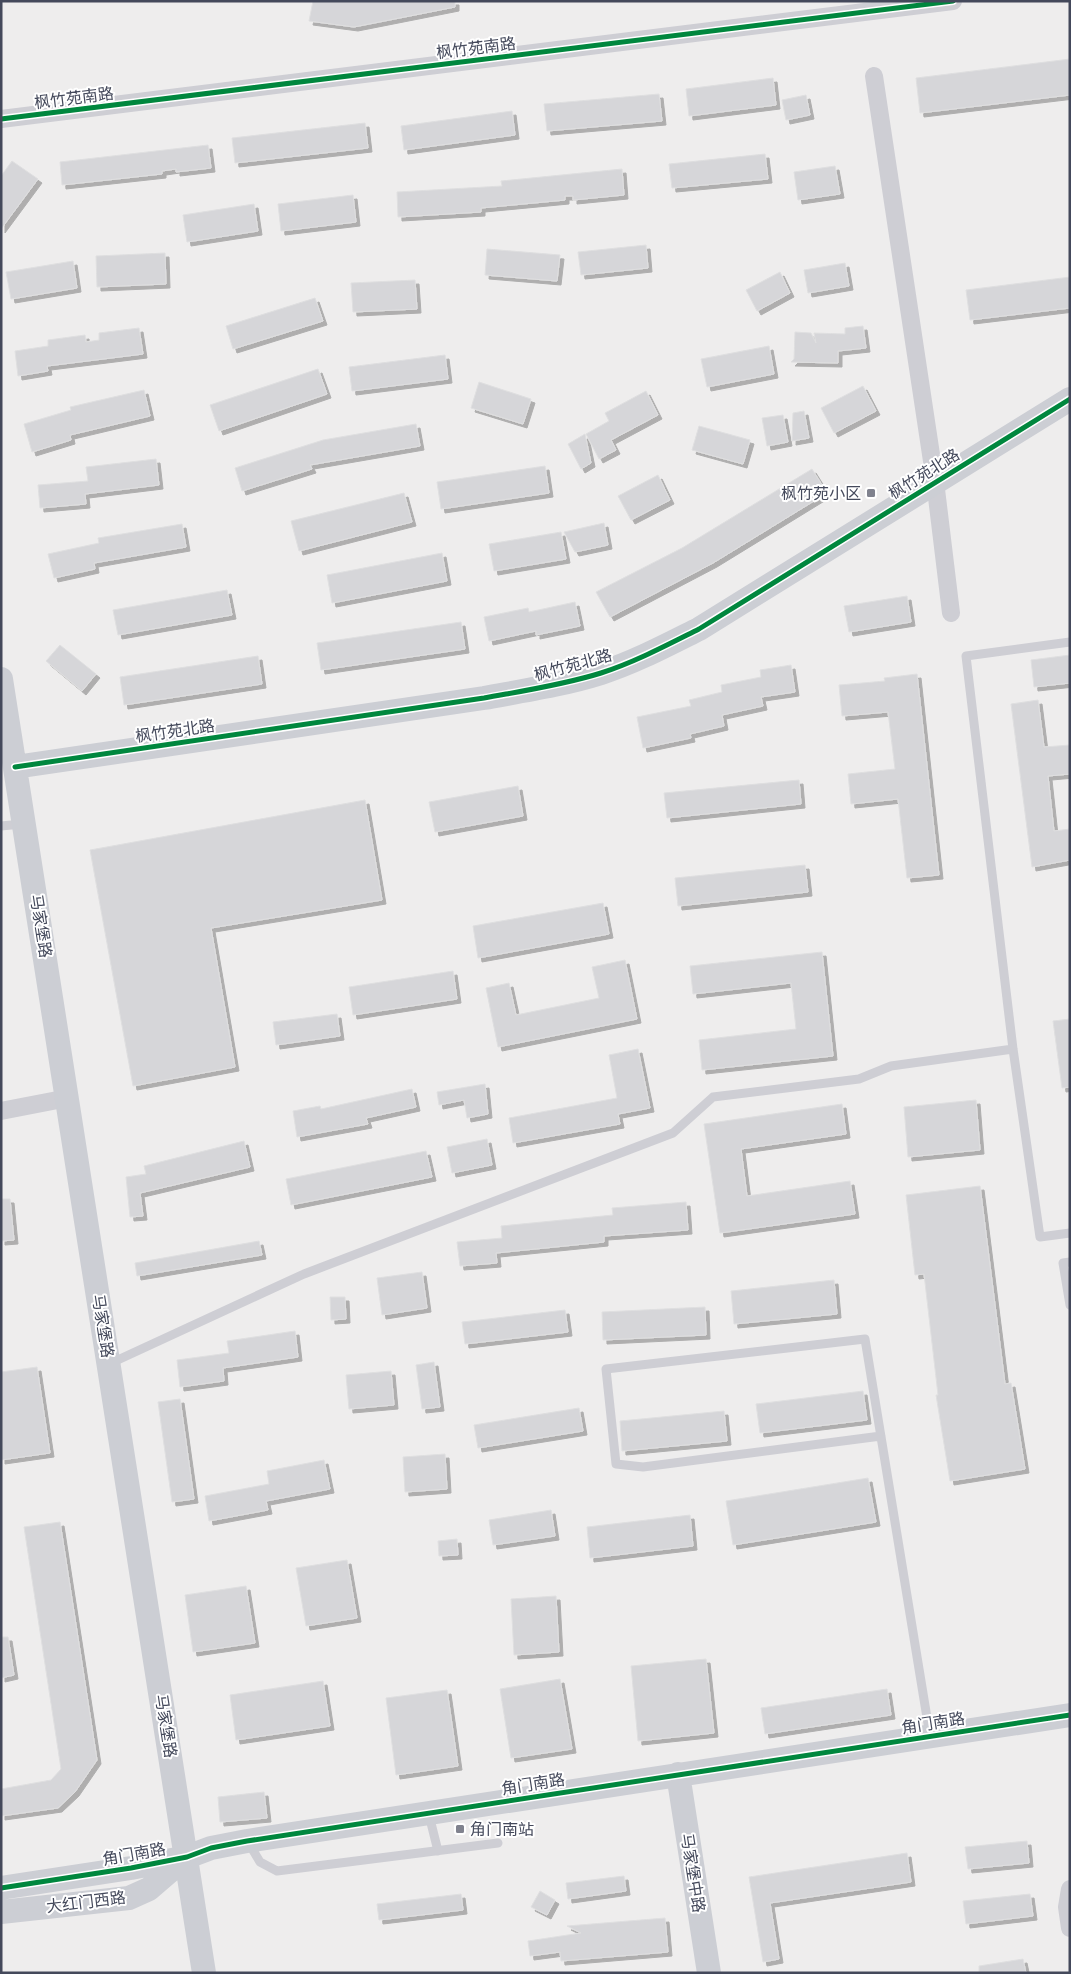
<svg xmlns="http://www.w3.org/2000/svg" width="1071" height="1974" viewBox="0 0 1071 1974" font-family="Roboto,'Noto Sans SC',sans-serif">
	<defs>
		<filter id="shadow"><feDropShadow dx="4" dy="4" stdDeviation="0" flood-color="#0004"/></filter>
	</defs>
	<rect width="100%" height="100%" fill="#eeeded"/>
	<path fill="#d6d6d9" stroke="#dfdfe0" filter="url(#shadow)" d="M313 1H455V7L354 27 309 21Z
		M1070 59V95L920 113 916 78Z
		M773 78 776 105 689 116 686 89Z
		M659 94 662 121 547 131 544 104Z
		M806 95 810 115 786 120 782 100Z
		M512 111 515 135 404 150 401 126Z
		M365 123 368 148 235 163 232 138Z
		M208 145 211 168 176 172V169L162 171V174L62 185 60 162Z
		M765 154 768 179 672 188 669 164Z
		M12 161 38 179 1 229V176Z
		M835 166 840 194 798 200 794 172Z
		M622 169 624 195 573 200V196H565V200L481 208V212L398 217 397 192 502 186 501 181Z
		M353 195 356 222 281 231 278 204Z
		M254 204 258 231 187 242 183 215Z
		M646 245 648 268 581 275 578 252Z
		M487 249 560 255 557 281 485 275Z
		M165 253 166 284 97 287 96 256Z
		M73 261 77 288 11 299 6 272Z
		M845 263 849 286 808 293 804 270Z
		M780 272 790 293 757 311 746 290Z
		M1070 277V308L970 320 966 290Z
		M415 280 417 309 353 312 351 283Z
		M315 298 323 321 233 349 226 326Z
		M863 326 866 348 838 351V363L791 362 794 359 795 332 811 333 816 343 814 333 845 334V328Z
		M139 328 143 354 47 366 48 371 18 376 15 351 48 346V340L85 335 86 342 99 340V333Z
		M769 346 774 374 707 387 701 359Z
		M445 355 448 379 352 391 349 367Z
		M318 369 327 394 219 431 210 405Z
		M479 382 531 399 523 424 471 408Z
		M863 386 876 411 834 433 821 408Z
		M144 390 150 416 70 435 71 440 32 452 24 424 71 410 70 407Z
		M646 391 658 415 611 440 616 450 599 459 586 434 609 421 605 413Z
		M804 411 809 438 792 441 793 413Z
		M783 415 788 442 767 446 762 418Z
		M416 424 420 446 310 465 312 469 242 491 235 468 323 440Z
		M699 426 750 440 743 464 692 450Z
		M585 434 591 463 581 469 568 444Z
		M156 459 159 485 85 494 86 504 40 508 38 485 88 481 86 467Z
		M545 466 549 493 441 509 437 482Z
		M812 469 827 493 713 563 610 617 596 592 682 548Z
		M658 475 670 500 631 520 618 496Z
		M404 493 412 522 299 551 291 521Z
		M604 523 608 545 575 552 564 532Z
		M182 524 186 547 94 563 95 569 54 578 48 554 99 543 98 538Z
		M561 532 566 559 494 571 489 544Z
		M442 553 447 581 332 603 327 575Z
		M227 590 232 615 118 635 113 610Z
		M907 596 911 622 849 632 844 606Z
		M575 602 580 626 536 635V631L489 641 484 617 528 608 529 612Z
		M461 622 465 649 321 670 317 643Z
		M60 645 96 674 82 691 46 661Z
		M1070 655V683L1034 687 1031 660Z
		M258 656 262 684 124 705 120 677Z
		M791 665 795 692 761 697 763 706 722 715 724 726 690 734 691 738 643 748 637 717 691 706 689 700 722 692 721 685 761 677 760 670Z
		M917 674 939 875 907 878 898 799 851 804 848 774 895 769 888 712 842 716 839 685 885 681 884 678Z
		M1038 700 1044 747 1070 745V774L1048 776 1054 831 1070 829V860L1032 867 1011 704Z
		M799 780 801 804 667 818 664 793Z
		M518 786 523 816 435 832 429 802Z
		M365 800 382 900 211 928 235 1067 133 1086 90 850Z
		M805 865 808 892 678 906 675 878Z
		M603 903 609 934 478 958 473 926Z
		M822 952 833 1056 702 1070 699 1040 796 1029 791 983 693 994 690 966Z
		M625 960 637 1019 498 1047 486 988 509 983 516 1015 599 998 592 967Z
		M453 971 457 999 353 1015 349 987Z
		M337 1014 340 1036 276 1045 273 1022Z
		M1070 1019V1087L1062 1088 1053 1021Z
		M638 1049 650 1108 618 1114 620 1124 513 1143 509 1118 617 1098 609 1055Z
		M485 1084 488 1114 467 1118 464 1100 439 1105 437 1092Z
		M412 1089 416 1107 366 1118 368 1124 297 1137 293 1111 320 1106 321 1109Z
		M976 1100 980 1150 908 1157 904 1107Z
		M842 1104 846 1134 741 1149 747 1196 850 1181 855 1214 720 1233 704 1124Z
		M487 1139 492 1165 452 1173 447 1147Z
		M244 1141 250 1167 140 1193 143 1216 130 1217 126 1177 146 1174 144 1166Z
		M426 1151 432 1177 291 1205 286 1179Z
		M980 1186 1005 1384 1011 1383 1025 1469 950 1481 936 1395H938L924 1274 915 1275 906 1195Z
		M1 1199H10L14 1240 1 1241Z
		M686 1202 688 1230 604 1236V1242L496 1253 497 1263 460 1266 457 1242 502 1238 501 1226 613 1215 612 1208Z
		M259 1241 262 1255 137 1276 135 1263Z
		M422 1272 427 1308 382 1315 377 1278Z
		M834 1280 837 1314 734 1324 731 1291Z
		M330 1297H345L346 1319 331 1320Z
		M705 1307 706 1335 603 1340 602 1312Z
		M565 1310 568 1332 465 1344 462 1322Z
		M295 1331 298 1357 223 1368 224 1381 180 1387 177 1360 229 1353 227 1341Z
		M434 1362 440 1407 422 1409 416 1365Z
		M37 1367 50 1453 1 1460V1372Z
		M391 1371 394 1405 349 1409 346 1375Z
		M863 1391 867 1420 760 1433 756 1404Z
		M180 1399 194 1499 172 1502 158 1402Z
		M579 1408 583 1431 478 1448 474 1425Z
		M724 1411 727 1441 622 1451 620 1421Z
		M445 1454 447 1489 405 1492 403 1457Z
		M324 1460 330 1489 266 1501 268 1510 209 1521 205 1496 269 1484 267 1471Z
		M868 1478 876 1522 733 1545 726 1501Z
		M551 1510 555 1536 493 1545 489 1520Z
		M690 1515 693 1546 590 1558 587 1527Z
		M60 1522 97 1760 75 1792 58 1808 1 1816V1789L51 1780 61 1769 24 1527Z
		M457 1539 458 1555 439 1556 438 1541Z
		M347 1560 357 1618 306 1626 296 1568Z
		M246 1586 255 1643 193 1652 185 1595Z
		M556 1596 559 1652 514 1655 511 1599Z
		M1 1637H8L14 1675 1 1678Z
		M706 1659 714 1733 638 1741 631 1666Z
		M560 1679 572 1749 511 1758 500 1689Z
		M323 1681 330 1726 236 1740 230 1695Z
		M887 1689 891 1715 765 1734 761 1708Z
		M447 1690 458 1766 396 1775 386 1698Z
		M264 1792 267 1818 220 1822 218 1797Z
		M1027 1841 1029 1863 968 1869 965 1847Z
		M907 1853 911 1882 770 1903 779 1959 763 1962 749 1877Z
		M624 1876 626 1891 568 1899 566 1883Z
		M540 1891 555 1900 547 1915 531 1907Z
		M461 1894 463 1910 379 1920 377 1904Z
		M1030 1894 1033 1916 966 1924 963 1901Z
		M665 1918 668 1952 561 1961 560 1952 530 1956 528 1941 581 1933 567 1926Z
		M1023 1959 1026 1973H979V1966Z"/>
	<g fill="none" stroke-linecap="round" stroke-linejoin="round">
		<path stroke="#ceced4" stroke-width="9" d="M1070 642 966 656 1013 1049 1040 1237 1070 1233
			M1 826 22 824
			M1070 1262 1063 1263 1070 1305
			M109 1364 304 1274 673 1133 713 1097 859 1079 891 1066 1013 1049
			M881 1436 643 1467 616 1464 606 1369 865 1339 930 1736
			M429 1815 438 1851
			M248 1842 260 1862 277 1871 498 1843"/>
		<path stroke="#ceced4" stroke-width="18" d="M874 76 935 481 951 613
			M1 119 953 1
			M1 1111 68 1098
			M1070 1889 1067 1907 1070 1928"/>
		<path stroke="#ccced4" stroke-width="24" d="M1 679 204 1973
			M15 767 484 698C522 691 563 685 601 673 635 662 667 645 699 629L1070 399
			M678 1774 709 1973
			M1 1888 131 1868 187 1857 211 1848 247 1841 1070 1715
			M1 1912 129 1898 149 1889 185 1858"/>
		<g stroke="#fff" stroke-width="8">
			<path id="cycleway" d="M1 119 953 1
				M15 767 484 698C522 691 563 685 601 673 635 662 667 645 699 629L1070 399
				M1 1888 131 1868 187 1857 211 1848 247 1841 1070 1715"/>
		</g>
		<use href="#cycleway" stroke="#00873e" stroke-width="5"/>
	</g>
	<g fill="#80828e" stroke="#fff" stroke-width="2">
		<rect x="866" y="488" width="10" height="10" rx="2.5"/>
		<rect x="455" y="1824" width="10" height="10" rx="2.5"/>
	</g>
	<g text-anchor="middle" dominant-baseline="central" stroke-width="4" stroke-linejoin="round" paint-order="stroke">
		<g font-size="16" fill="#44495b" stroke="#fff">
			<text transform="translate(476 48) rotate(-7)">枫竹苑南路</text>
			<text transform="translate(74 98) rotate(-7)">枫竹苑南路</text>
			<text transform="translate(924 474) rotate(-32)">枫竹苑北路</text>
			<text transform="translate(573 665) rotate(-15)">枫竹苑北路</text>
			<text transform="translate(175 731) rotate(-8)">枫竹苑北路</text>
			<text transform="translate(41 926) rotate(81)">马家堡路</text>
			<text transform="translate(103 1326) rotate(81)">马家堡路</text>
			<text transform="translate(933 1723) rotate(-9)">角门南路</text>
			<text transform="translate(166 1726) rotate(81)">马家堡路</text>
			<text transform="translate(533 1784) rotate(-9)">角门南路</text>
			<text transform="translate(134 1854) rotate(-10)">角门南路</text>
			<text transform="translate(693 1873) rotate(81)">马家堡中路</text>
			<text transform="translate(86 1902) rotate(-7)">大红门西路</text>
		</g>
		<g font-size="16" fill="#44495b" stroke="#fff" text-anchor="end">
			<text x="861" y="493">枫竹苑小区</text>
			<text x="470" y="1829" text-anchor="start">角门南站</text>
		</g>
	</g>
	<rect width="1071" height="1974" fill="none" stroke="#44495b" stroke-width="5"/>
</svg>
